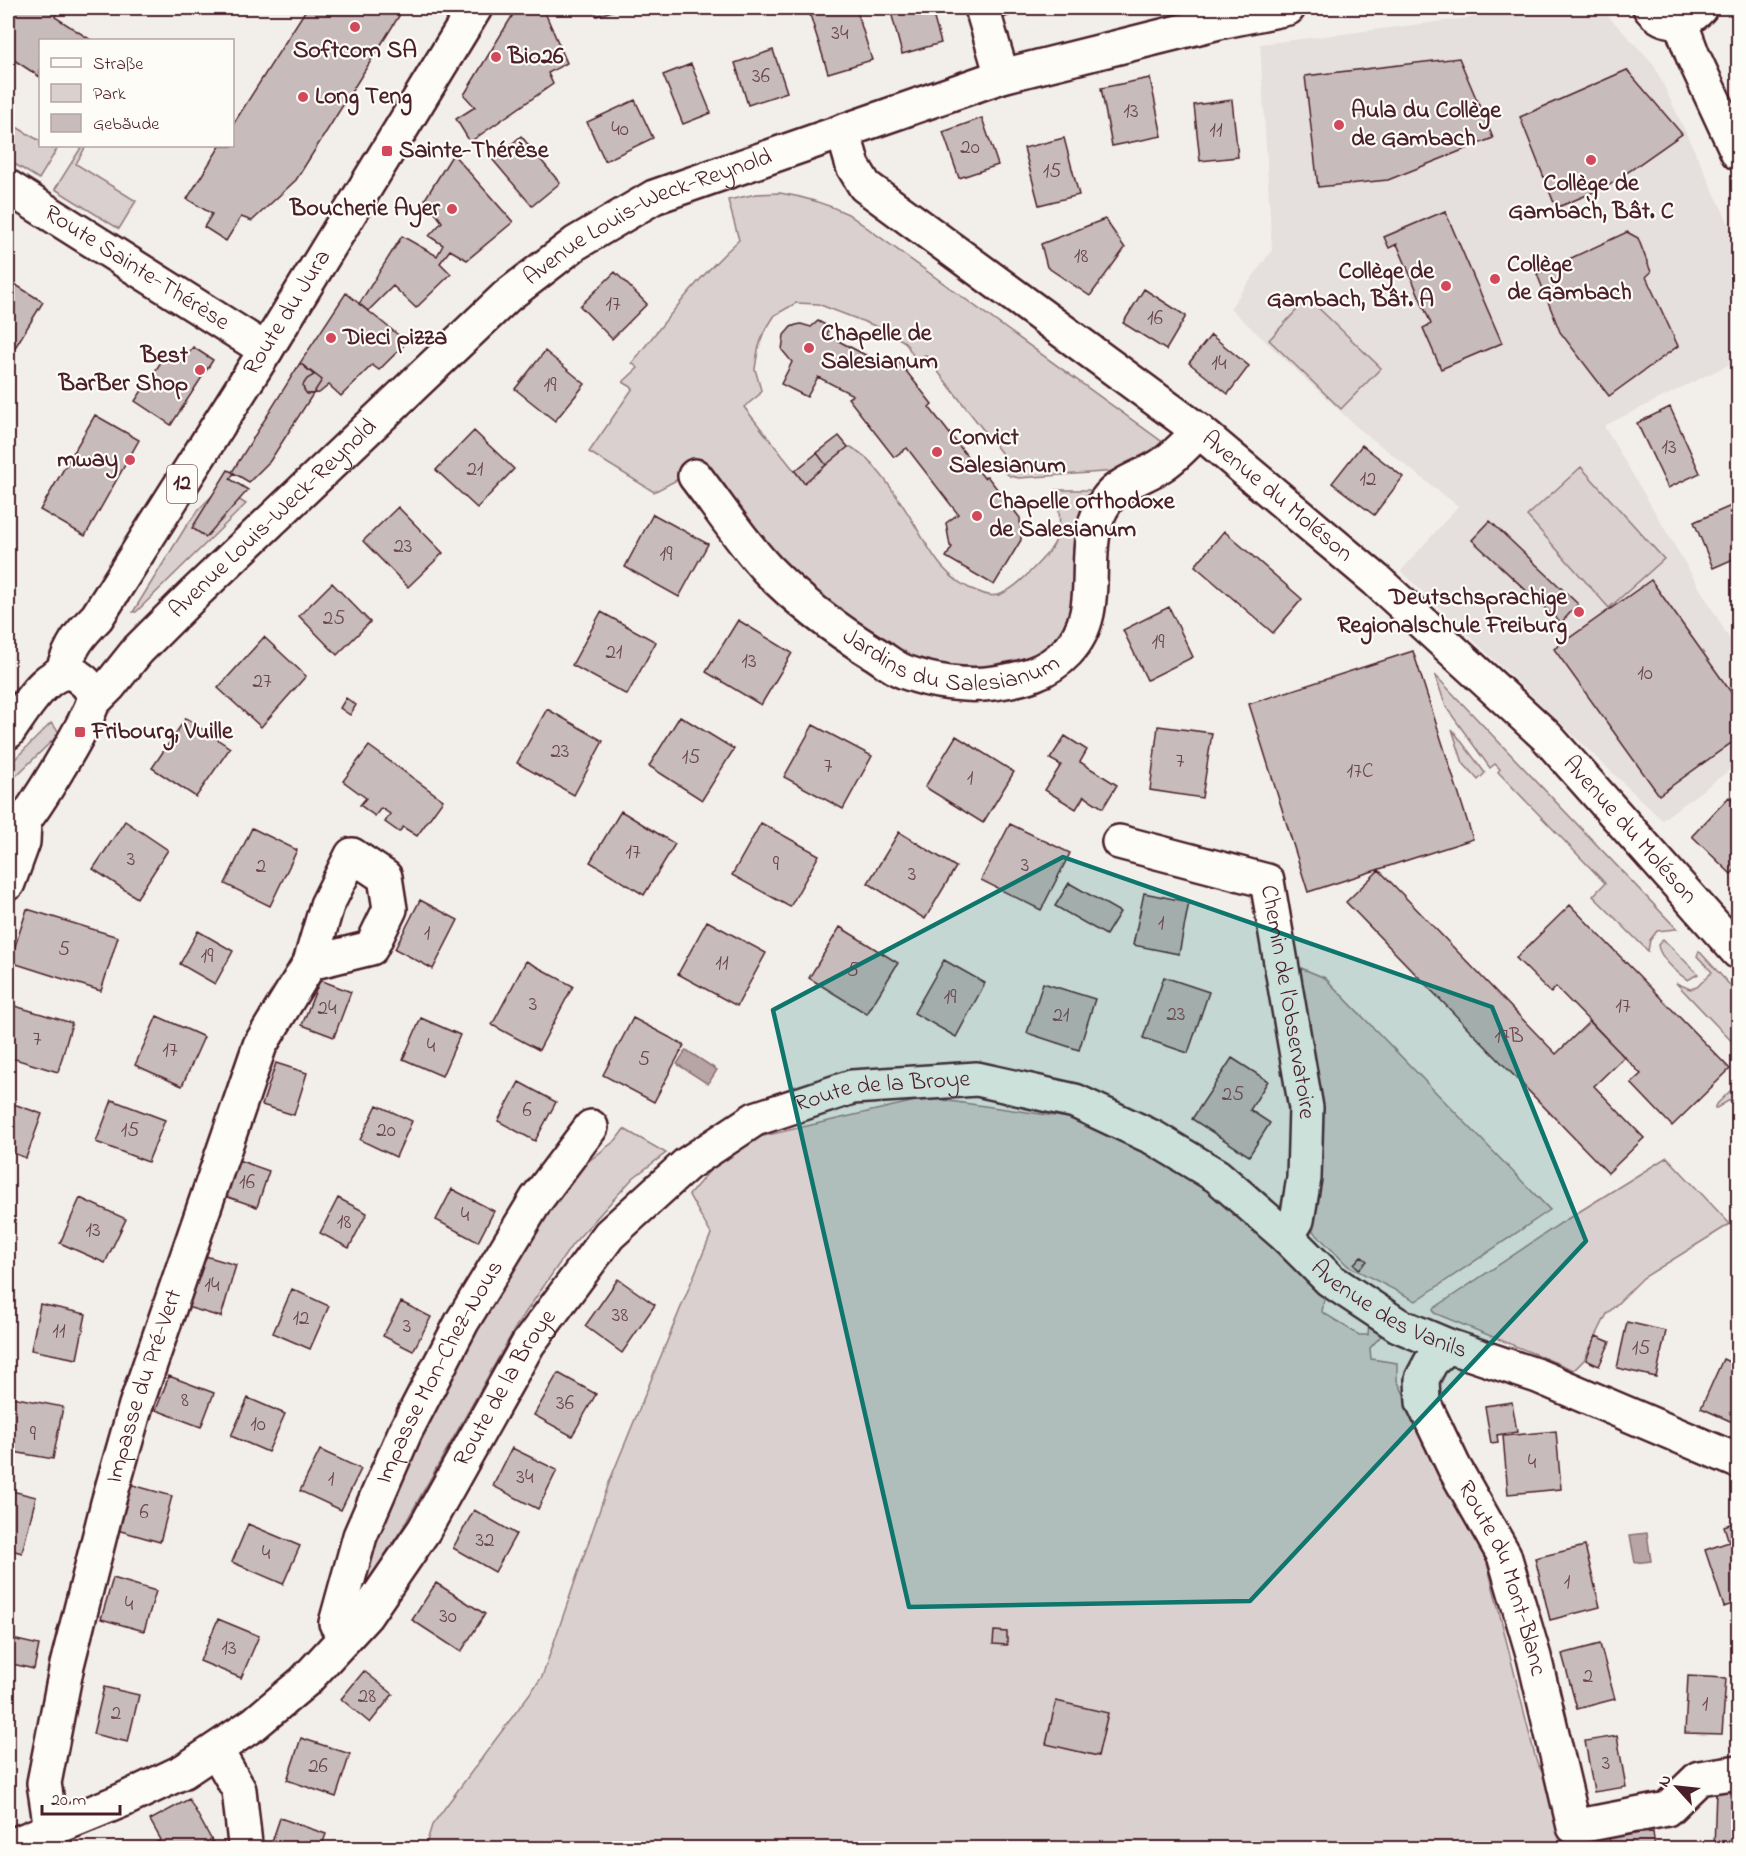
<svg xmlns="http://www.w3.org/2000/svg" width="1746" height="1856" viewBox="0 0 1746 1856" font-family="'Indie Flower',sans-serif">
	<rect width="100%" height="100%" fill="#f2efeb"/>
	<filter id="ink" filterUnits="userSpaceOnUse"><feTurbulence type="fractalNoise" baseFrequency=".0167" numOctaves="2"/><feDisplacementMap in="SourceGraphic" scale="12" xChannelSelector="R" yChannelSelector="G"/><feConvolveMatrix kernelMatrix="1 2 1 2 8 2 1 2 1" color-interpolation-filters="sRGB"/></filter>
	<g filter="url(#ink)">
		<path fill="#e5dfdd" d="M1566 10 1604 12 1653 63 1738 243V360L1604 426 1738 653V764L1662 820 1401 571 1458 506 1358 428 1230 308 1272 250 1260 44 1516 12Z"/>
		<path fill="#d9d0cf" stroke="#92787d" stroke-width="1.5" d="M8 122 40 141V146H48L53 149 55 146H59L39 179 8 160Z
			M82 146H86L76 164 136 201 119 229 55 189Z
			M780 193C805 197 825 203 848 214L1168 446 1117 471 1019 478 1010 476 1002 470 1009 463 925 355 916 360 905 342 883 329 818 304 796 303 775 315 763 334 758 350 755 369 761 390 760 394 744 407 804 483 848 447H851C861 453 871 461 878 471 891 486 902 504 912 520 930 550 944 581 979 592 985 595 995 597 1001 594 1017 587 1031 571 1043 558 1064 538 1061 518 1056 490H1090L1094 493 1076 621 1031 664 954 671 893 653 797 582 731 503 707 464 654 492 589 452 633 388 623 382 638 368 632 363C666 320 699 276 739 240L728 200 756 194Z
			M1308 298 1381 368 1341 409 1269 340Z
			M1581 467 1664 559 1609 608 1527 516Z
			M220 488 246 504 136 612H133L185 528 199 509Z
			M1435 675 1677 929 1657 931 1650 940 1648 951 1593 896 1605 883 1498 772 1500 769 1495 764 1490 768 1446 707Z
			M51 723 60 733 16 776 8 766Z
			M1452 729 1485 773 1478 780 1463 763Z
			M1663 939 1698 974 1688 980C1678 974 1659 957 1658 945Z
			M1699 951 1738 994V1048L1676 983 1690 989 1697 987 1712 972 1697 956Z
			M1301 968 1325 978 1550 1210 1416 1301 1348 1266 1312 1230 1316 1144 1292 983Z
			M1738 1083V1095L1715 1109V1106Z
			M928 1098 1076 1119 1205 1183 1326 1288 1322 1312 1359 1335H1368L1369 1322 1388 1328 1370 1348 1371 1359 1397 1363V1380L1487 1563 1536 1760 1580 1848H425L432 1825 542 1677 610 1480 711 1234 689 1195 733 1143Z
			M624 1129 666 1153 633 1178 572 1245 517 1325 402 1529 358 1596 369 1539 469 1326 572 1174 616 1140Z
			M1667 1157 1730 1224 1643 1278 1607 1314 1584 1360 1574 1370 1434 1313 1433 1309 1561 1223Z"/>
		<path fill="#b7a5a6" stroke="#8b6f75" stroke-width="1.5" d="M686 1050 717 1070 708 1084 677 1064Z
			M1647 1533 1651 1561 1635 1563 1630 1535Z"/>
		<path fill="#c8bbbb" stroke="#4a1f2b" stroke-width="1.5" d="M8 8H58L55 17 91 40H40V77L8 56Z
			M307 8H404L296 180 252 221 241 217 226 241 204 227 212 214 187 199 220 146H232V126Z
			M517 8H543L567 63 548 73 553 84 470 142 456 119 475 107 464 95Z
			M594 8H621L597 16Z
			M808 8H856L872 60 828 73Z
			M890 8H931L941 43 902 54Z
			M993 8H1029L998 20Z
			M773 50 787 92 748 105 735 63Z
			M1459 58 1493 138 1388 180 1318 187 1305 76Z
			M691 64 711 113 683 124 663 75Z
			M1627 70 1682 134 1608 186 1556 208 1520 117Z
			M1150 78 1162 136 1112 146 1101 88Z
			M635 100 653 138 605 161 587 122Z
			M1232 100 1238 157 1200 161 1194 105Z
			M982 118 998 165 959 178 943 132Z
			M521 136 560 183 532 206 493 160Z
			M1064 138 1079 195 1039 205 1024 148Z
			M453 154 513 222 467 260 450 250 440 263 451 274 416 308 393 286 368 311 359 304 402 236 437 256 443 245 429 236 442 222 425 199Z
			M1445 211 1502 343 1441 369 1423 328 1431 324 1397 244 1389 248 1384 237Z
			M1105 219 1125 248 1090 296 1047 267 1041 244Z
			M1627 232 1638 238 1651 272 1646 277 1678 346 1609 396 1560 332 1537 274Z
			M615 272 647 304 612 339 580 306Z
			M8 280 43 302 8 359Z
			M1144 289 1186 316 1166 350 1123 323Z
			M346 293 407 342 379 370 372 365 341 396 329 385 319 393 307 394 304 390 303 385 307 379 314 375 300 363Z
			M818 321 829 327 827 335 875 360 888 370 899 362 932 404 929 407 984 478 987 476 1020 518 1021 540 994 585 946 557 952 547 950 546 946 523 958 514 907 448 894 457 848 398 853 395 818 377 807 397 781 384 792 362 782 350 784 335 791 327 796 325 801 324 811 327Z
			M1211 335 1249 366 1228 394 1189 363Z
			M193 347 213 360 171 425 135 401 167 353 182 363Z
			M545 351 585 384 555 421 515 389Z
			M300 363 322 380 270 461 249 482 232 472Z
			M1670 407 1700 473 1668 488 1637 423Z
			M95 415 139 440 85 536 40 510Z
			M474 431 514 469 477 508 436 470Z
			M839 436 848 447 826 465 817 453Z
			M1362 445 1403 477 1374 515 1332 483Z
			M817 453 826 465 804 483 795 471Z
			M228 470 234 473 230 479 248 490 206 537 192 528Z
			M1738 503V557L1713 568 1694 522Z
			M398 507 443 553 408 587 363 541Z
			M653 514 708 544 679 597 625 567Z
			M1490 521 1578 604 1561 623 1472 540Z
			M1224 531 1302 599 1273 633 1195 566Z
			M1651 580 1738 702V738L1659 795 1554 649Z
			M332 583 370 622 337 655 299 616Z
			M1169 607 1193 657 1147 680 1123 630Z
			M601 612 656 642 627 695 572 665Z
			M738 620 792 653 761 705 706 672Z
			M264 637 306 676 261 727 218 688Z
			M1413 651 1473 839 1308 892 1249 704Z
			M346 698 356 705 350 715 340 708Z
			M547 709 603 741 574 795 517 763Z
			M680 716 734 749 702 800 649 766Z
			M186 718 230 748 196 797 152 768Z
			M813 725 872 756 843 809 784 777Z
			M1158 726 1212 733 1202 798 1150 790Z
			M956 736 1014 772 983 823 925 787Z
			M1065 736 1087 750 1080 762 1117 785 1103 808 1084 796 1076 809 1045 790 1061 765 1050 759Z
			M369 746 443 800 417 836 403 827 399 832 385 822 390 814 381 808 375 816 360 805 366 798 343 781Z
			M1729 797 1738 806V867L1731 874 1692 836Z
			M621 811 675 844 644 895 590 862Z
			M125 821 168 850 137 898 93 869Z
			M761 823 819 855 790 907 732 875Z
			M1010 824 1070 853 1041 910 981 880Z
			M252 828 297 850 270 906 225 884Z
			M899 832 956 867 925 919 868 883Z
			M1379 870 1556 1054 1590 1021 1624 1057 1594 1086 1644 1138 1608 1173 1346 902Z
			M1069 883 1120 912 1106 935 1055 906Z
			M1144 893 1189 902 1179 954 1133 945Z
			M420 900 458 920 433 969 395 949Z
			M1570 905 1730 1069 1672 1126 1631 1083 1641 1074 1556 987 1551 993 1516 958Z
			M27 909 118 937 101 991 10 962Z
			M707 921 766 953 737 1006 678 974Z
			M840 927 898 963 867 1014 809 978Z
			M198 931 233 951 215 984 180 964Z
			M944 960 985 983 956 1037 914 1013Z
			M526 961 573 986 539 1050 492 1025Z
			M1164 977 1209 992 1188 1053 1143 1038Z
			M320 980 351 992 334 1037 302 1025Z
			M1043 983 1095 999 1079 1050 1027 1033Z
			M8 1004 72 1023 58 1072 8 1057Z
			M157 1016 204 1037 182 1086 135 1065Z
			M421 1018 460 1035 442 1076 403 1059Z
			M633 1018 684 1045 654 1102 603 1075Z
			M1232 1058 1268 1081 1250 1110 1270 1123 1249 1156 1192 1119Z
			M276 1063 307 1073 294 1115 262 1105Z
			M519 1082 556 1102 535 1141 498 1121Z
			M112 1100 165 1120 148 1162 96 1142Z
			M8 1102 42 1114 26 1158 8 1151Z
			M377 1105 412 1121 396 1157 360 1140Z
			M238 1160 269 1171 257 1207 225 1196Z
			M452 1189 494 1211 478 1242 436 1220Z
			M80 1198 126 1219 105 1263 60 1243Z
			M338 1198 367 1213 349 1248 320 1233Z
			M202 1255 236 1265 221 1317 187 1307Z
			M1361 1256 1367 1261 1359 1269 1354 1264Z
			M618 1279 655 1305 622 1353 585 1326Z
			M292 1289 329 1306 310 1349 273 1333Z
			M401 1302 431 1317 413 1351 383 1336Z
			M40 1304 86 1314 77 1359 31 1350Z
			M1627 1322 1666 1331 1656 1377 1617 1368Z
			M1596 1336 1610 1342 1599 1366 1586 1360Z
			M1723 1359 1738 1366 1737 1424 1701 1408Z
			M558 1373 596 1394 572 1436 534 1415Z
			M169 1376 214 1393 201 1427 156 1410Z
			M12 1397 63 1407 53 1459 8 1451V1420Z
			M248 1398 285 1414 268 1452 231 1436Z
			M1512 1402 1517 1432 1497 1435 1498 1442 1491 1443 1485 1406Z
			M1556 1431 1561 1489 1508 1494 1503 1436Z
			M512 1448 557 1470 538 1509 493 1486Z
			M320 1450 361 1469 341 1510 300 1491Z
			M129 1484 172 1496 160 1542 117 1530Z
			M8 1490 36 1497 22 1553 8 1549Z
			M474 1510 516 1534 495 1572 453 1548Z
			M1738 1521V1602L1724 1607 1705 1550 1729 1542 1724 1526Z
			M248 1524 300 1546 283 1584 232 1562Z
			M1585 1546 1600 1607 1550 1620 1535 1558Z
			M113 1578 156 1591 144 1631 101 1619Z
			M436 1583 485 1614 461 1652 412 1620Z
			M218 1619 259 1636 241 1678 200 1661Z
			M994 1631 1007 1632V1645L993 1644Z
			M8 1638 39 1645 34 1669 8 1663Z
			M1600 1644 1615 1699 1577 1709 1562 1654Z
			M364 1671 393 1694 370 1723 341 1699Z
			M1688 1676 1726 1678 1722 1734 1685 1733Z
			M104 1687 139 1695 128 1742 93 1734Z
			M1056 1701 1108 1713 1098 1756 1046 1744Z
			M1617 1736 1626 1787 1594 1792 1585 1741Z
			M301 1738 350 1754 336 1797 287 1780Z
			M1716 1791 1738 1792V1848H1714Z
			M189 1799 216 1848H145L161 1840 150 1820Z
			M280 1818 326 1834 321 1848H270Z
			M1653 1832 1655 1848H1610L1609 1836Z"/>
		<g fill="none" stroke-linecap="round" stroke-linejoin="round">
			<g stroke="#4a1f2b" stroke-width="38">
				<g id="minor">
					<path d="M982 8 1002 76"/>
					<path d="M1680 21 1693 56 1738 153"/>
					<path id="s1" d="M843 131 853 166 865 186 1199 431 1376 580 1546 736 1738 952"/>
					<path d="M266 350 475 8"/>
					<path id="s2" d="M695 476C719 507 741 541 767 569 799 602 835 629 874 653 884 659 894 668 905 672 932 682 965 687 994 683 1022 679 1047 673 1067 652 1109 608 1074 546 1106 501 1119 482 1144 477 1162 465 1176 456 1187 443 1199 431"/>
					<path id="s3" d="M1119 842 1267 881 1306 1108 1304 1178 1297 1220 1287 1237"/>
					<path d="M8 883 23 842 24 820"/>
					<path id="s4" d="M1448 1346 1431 1362 1422 1379 1423 1402 1454 1467 1504 1555 1534 1657 1574 1827 1667 1809 1699 1778 1738 1772"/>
					<path id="s5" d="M345 1638 336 1623 360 1536 405 1432 462 1322 536 1200 591 1127"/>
					<path d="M216 1750 239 1790 245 1844 244 1848"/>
					<path id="s6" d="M51 1829 44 1783 67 1665 108 1503 136 1405 260 1045 310 963 327 905 352 855 385 877 390 909 371 948 310 963"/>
					<path id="s7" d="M8 1847 123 1800 184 1771 254 1724 305 1681 366 1615 424 1530 528 1344 609 1235 687 1164 755 1119 852 1087 977 1079 1075 1101 1154 1138 1217 1176 1287 1237 1330 1280 1398 1325 1448 1346 1538 1376 1738 1461"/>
				</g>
			</g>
			<g stroke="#4a1f2b" stroke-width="38">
				<g id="major">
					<path d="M1650 8C1664 25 1685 25 1700 8"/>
					<path id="s8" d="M8 187 266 350 97 617C77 637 72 645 62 672"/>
					<path id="s9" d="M94 701 110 685 138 650 194 594 507 296 576 243 654 197 1002 76 1219 22 1288 8"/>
					<path d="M8 732C21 714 54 655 80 678 87 683 94 691 93 701 93 713 34 811 24 820 20 823 13 826 8 827"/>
				</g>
			</g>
			<use href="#minor" stroke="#fdfcf7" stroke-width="33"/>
			<use href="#major" stroke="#fdfcf7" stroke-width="33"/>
		</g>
	</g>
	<path fill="#0f766e" fill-opacity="0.2" stroke="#0f766e" stroke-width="4.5" stroke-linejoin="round" d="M1063 857 1492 1007 1586 1241 1250 1601 909 1607 773 1010Z"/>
	<g fill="#d1495b" stroke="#fdfcf7" stroke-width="2">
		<circle cx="355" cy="27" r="6"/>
		<circle cx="496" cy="57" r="6"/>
		<circle cx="303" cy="97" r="6"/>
		<circle cx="1339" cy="125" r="6"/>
		<rect x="381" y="145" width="12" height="12" rx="3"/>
		<circle cx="1591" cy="160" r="6"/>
		<circle cx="452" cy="209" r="6"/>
		<circle cx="1495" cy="279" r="6"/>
		<circle cx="1446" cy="286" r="6"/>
		<circle cx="331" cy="338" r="6"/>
		<circle cx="809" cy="348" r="6"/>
		<circle cx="200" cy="370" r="6"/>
		<circle cx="937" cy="452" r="6"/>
		<circle cx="130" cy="460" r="6"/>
		<circle cx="977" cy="516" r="6"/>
		<circle cx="1579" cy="612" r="6"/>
		<rect x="74" y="726" width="12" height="12" rx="3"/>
	</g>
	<g text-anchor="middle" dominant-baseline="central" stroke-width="4.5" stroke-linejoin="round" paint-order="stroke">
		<g font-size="21" fill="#6a464f">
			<text x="840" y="34">34</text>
			<text x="761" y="77">36</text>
			<text x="1131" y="112">13</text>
			<text x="620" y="130">40</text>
			<text x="1216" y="131">11</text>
			<text x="970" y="148">20</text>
			<text x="1052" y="172">15</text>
			<text x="1081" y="257">18</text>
			<text x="613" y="305">17</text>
			<text x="1155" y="319">16</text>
			<text x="1219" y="364">14</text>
			<text x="550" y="386">19</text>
			<text x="1669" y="448">13</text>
			<text x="475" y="470">21</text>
			<text x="1368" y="480">12</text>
			<text x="403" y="547">23</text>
			<text x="666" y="555">19</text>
			<text x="334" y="619">25</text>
			<text x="1158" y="643">19</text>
			<text x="614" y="653">21</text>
			<text x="749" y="662">13</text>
			<text x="1645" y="674">10</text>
			<text x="262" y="682">27</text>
			<text x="560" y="752">23</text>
			<text x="691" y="758">15</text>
			<text x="1180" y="762">7</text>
			<text x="828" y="767">7</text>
			<text x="1360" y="772">17C</text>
			<text x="970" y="779">1</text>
			<text x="633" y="853">17</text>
			<text x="131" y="860">3</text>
			<text x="776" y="865">9</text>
			<text x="1025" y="866">3</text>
			<text x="261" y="867">2</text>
			<text x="912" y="875">3</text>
			<text x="1161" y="924">1</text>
			<text x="427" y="934">1</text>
			<text x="64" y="950">5</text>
			<text x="207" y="957">19</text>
			<text x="722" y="964">11</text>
			<text x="853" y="971">5</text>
			<text x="950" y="998">19</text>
			<text x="533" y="1005">3</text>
			<text x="1623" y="1007">17</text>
			<text x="327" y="1009">24</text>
			<text x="1176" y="1015">23</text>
			<text x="1061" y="1016">21</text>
			<text x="1509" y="1037">17B</text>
			<text x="37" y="1040">7</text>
			<text x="431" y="1047">4</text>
			<text x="170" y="1051">17</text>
			<text x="644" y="1060">5</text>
			<text x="1233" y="1095">25</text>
			<text x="527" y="1111">6</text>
			<text x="130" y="1131">15</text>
			<text x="386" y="1131">20</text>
			<text x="247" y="1183">16</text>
			<text x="465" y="1216">4</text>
			<text x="344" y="1223">18</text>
			<text x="93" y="1231">13</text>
			<text x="212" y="1286">14</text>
			<text x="620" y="1316">38</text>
			<text x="301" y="1319">12</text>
			<text x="407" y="1327">3</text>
			<text x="59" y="1332">11</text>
			<text x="1641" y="1349">15</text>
			<text x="185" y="1401">8</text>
			<text x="565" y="1404">36</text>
			<text x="258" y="1425">10</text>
			<text x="33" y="1435">9</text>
			<text x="1532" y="1463">4</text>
			<text x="525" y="1478">34</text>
			<text x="331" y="1480">1</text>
			<text x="144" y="1513">6</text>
			<text x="485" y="1541">32</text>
			<text x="266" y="1554">4</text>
			<text x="1567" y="1583">1</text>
			<text x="129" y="1605">4</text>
			<text x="448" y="1617">30</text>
			<text x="229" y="1649">13</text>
			<text x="1588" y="1677">2</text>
			<text x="367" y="1697">28</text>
			<text x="1705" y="1705">1</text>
			<text x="116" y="1714">2</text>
			<text x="1606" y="1764">3</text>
			<text x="318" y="1767">26</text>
		</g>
		<rect fill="#fdfcf7" stroke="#806168" stroke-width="1.5" x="167" y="465" width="30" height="38" rx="4.5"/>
		<g font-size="22" font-weight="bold" fill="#4a1f2b">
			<text x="182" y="484">12</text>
		</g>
		<g font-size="24" font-weight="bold" fill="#4a1f2b" stroke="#fdfcf7" text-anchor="start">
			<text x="355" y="51" text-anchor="middle">Softcom SA</text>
			<text x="508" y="57">Bio26</text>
			<text x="315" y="97">Long Teng</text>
			<text x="1351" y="111">Aula du Collège<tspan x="1351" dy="28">de Gambach</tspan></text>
			<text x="399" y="151">Sainte-Thérèse</text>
			<text x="1591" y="184" text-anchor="middle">Collège de<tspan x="1591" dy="28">Gambach, Bât. C</tspan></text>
			<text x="440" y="209" text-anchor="end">Boucherie Ayer</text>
			<text x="1507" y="265">Collège<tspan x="1507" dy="28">de Gambach</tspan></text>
			<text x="1434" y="272" text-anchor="end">Collège de<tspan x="1434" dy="28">Gambach, Bât. A</tspan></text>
			<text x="821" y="334">Chapelle de<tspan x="821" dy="28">Salesianum</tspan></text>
			<text x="343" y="338">Dieci pizza</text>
			<text x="188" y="356" text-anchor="end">Best<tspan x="188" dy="28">BarBer Shop</tspan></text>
			<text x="949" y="438">Convict<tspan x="949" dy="28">Salesianum</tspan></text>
			<text x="118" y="460" text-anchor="end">mway</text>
			<text x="989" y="502">Chapelle orthodoxe<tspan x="989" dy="28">de Salesianum</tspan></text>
			<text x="1567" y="598" text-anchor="end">Deutschsprachige<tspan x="1567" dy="28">Regionalschule Freiburg</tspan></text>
			<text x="92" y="732">Fribourg, Vuille</text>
		</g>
		<g font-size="24" fill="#4a1f2b" stroke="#fdfcf7">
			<text stroke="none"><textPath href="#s9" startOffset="742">Avenue Louis-Weck-Reynold</textPath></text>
			<text stroke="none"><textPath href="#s8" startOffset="152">Route Sainte-Thérèse</textPath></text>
			<text transform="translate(288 313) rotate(-58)">Route du Jura</text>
			<text stroke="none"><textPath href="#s1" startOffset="576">Avenue du Moléson</textPath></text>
			<text stroke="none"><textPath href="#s9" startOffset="256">Avenue Louis-Weck-Reynold</textPath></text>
			<text stroke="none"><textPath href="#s2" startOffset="334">Jardins du Salesianum</textPath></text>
			<text stroke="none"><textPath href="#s1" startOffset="1062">Avenue du Moléson</textPath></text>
			<text stroke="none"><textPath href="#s3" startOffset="276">Chemin de l'Observatoire</textPath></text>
			<text stroke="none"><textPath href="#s7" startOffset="1203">Route de la Broye</textPath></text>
			<text stroke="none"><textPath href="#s7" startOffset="1780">Avenue des Vanils</textPath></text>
			<text stroke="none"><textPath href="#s5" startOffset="290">Impasse Mon-Chez-Nous</textPath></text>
			<text stroke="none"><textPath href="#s6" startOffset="456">Impasse du Pré-Vert</textPath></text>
			<text stroke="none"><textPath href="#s7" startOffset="699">Route de la Broye</textPath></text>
			<text stroke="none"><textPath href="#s4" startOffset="260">Route du Mont-Blanc</textPath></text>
		</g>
	</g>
	<rect width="1746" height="1856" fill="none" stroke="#fdfcf7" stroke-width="30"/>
	<rect x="15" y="15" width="1716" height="1826" fill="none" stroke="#4a1f2b" stroke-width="2" filter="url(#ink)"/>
	<rect x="39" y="39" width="195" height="108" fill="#fdfcf7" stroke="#b5a4a5" stroke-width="1.5"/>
	<rect x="51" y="58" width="30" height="9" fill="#fdfcf7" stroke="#b5a4a5" stroke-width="1.5"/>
	<text x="93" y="69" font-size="18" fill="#4a1f2b">Straße</text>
	<rect x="51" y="84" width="30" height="18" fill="#d9d0cf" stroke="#b5a4a5" stroke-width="1.5"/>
	<text x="93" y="99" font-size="18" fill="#4a1f2b">Park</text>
	<rect x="51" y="114" width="30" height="18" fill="#c8bbbb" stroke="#b5a4a5" stroke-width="1.5"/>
	<text x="93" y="129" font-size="18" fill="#4a1f2b">Gebäude</text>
	<g transform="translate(1677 1787) rotate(297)" stroke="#fdfcf7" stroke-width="4.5" paint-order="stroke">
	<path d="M0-4.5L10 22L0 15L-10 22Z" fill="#4a1f2b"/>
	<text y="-9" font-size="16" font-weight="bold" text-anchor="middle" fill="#4a1f2b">N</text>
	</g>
	<path d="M42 1805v9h78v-9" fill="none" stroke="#4a1f2b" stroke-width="3"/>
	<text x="51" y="1805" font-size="18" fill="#4a1f2b" stroke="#fdfcf7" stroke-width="4.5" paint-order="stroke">20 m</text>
</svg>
